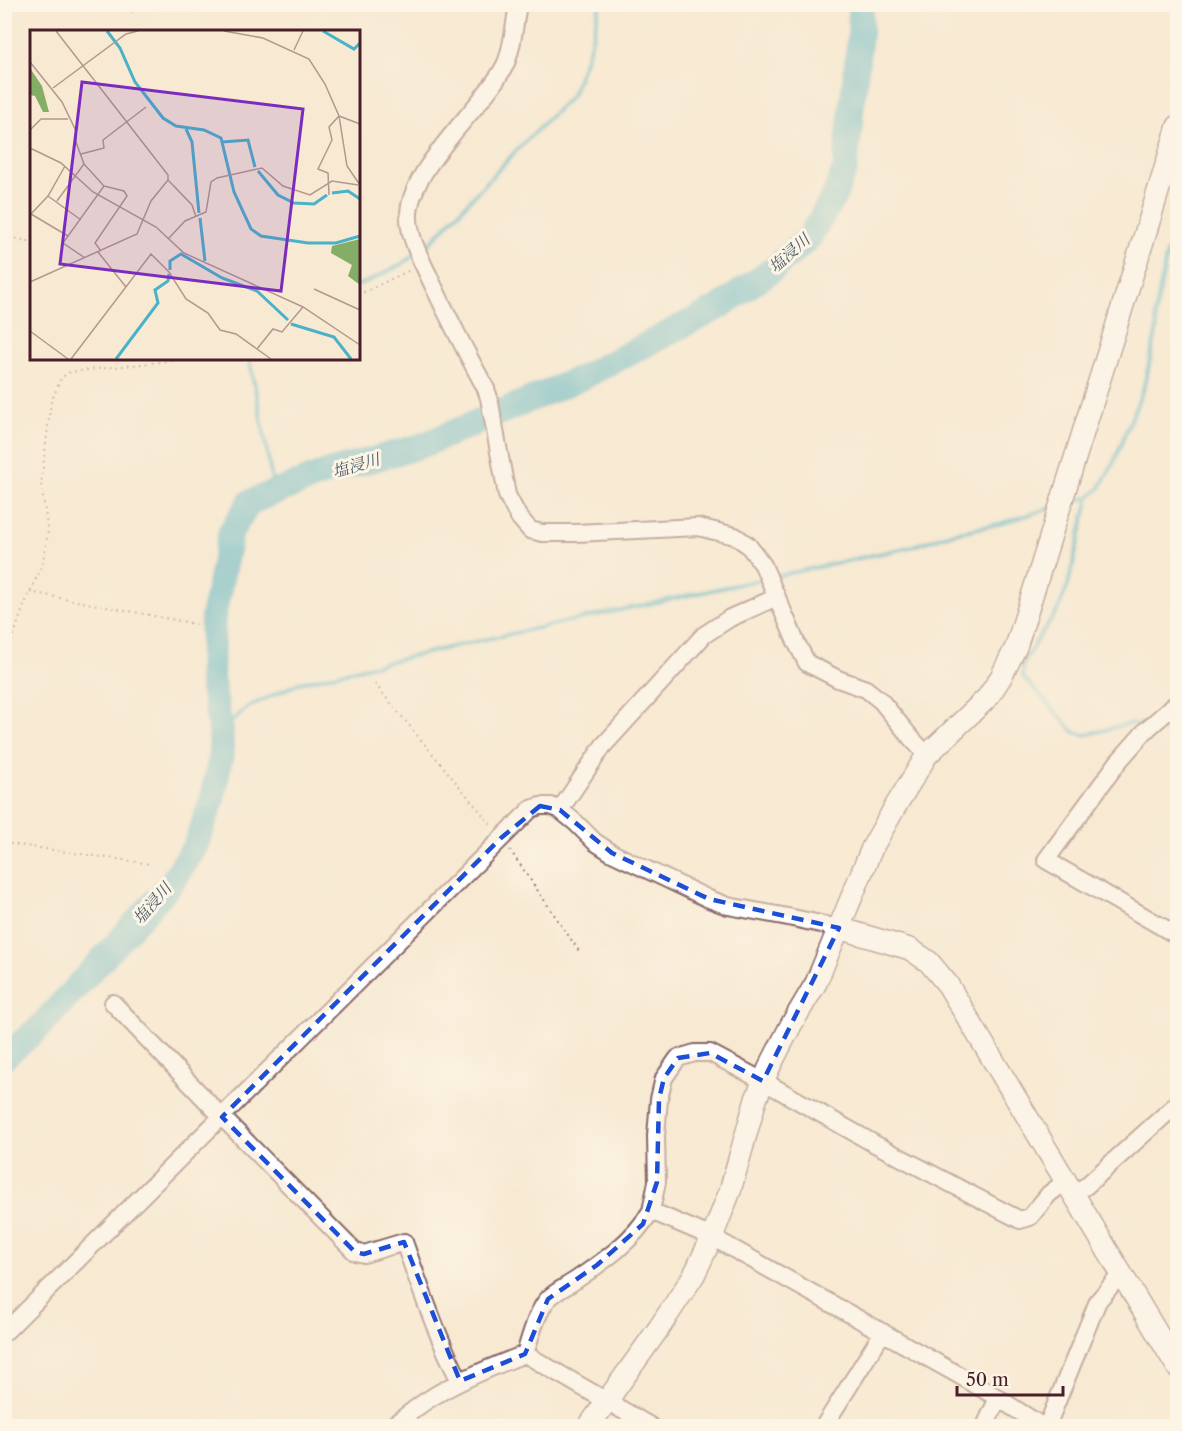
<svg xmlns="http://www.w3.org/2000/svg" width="1182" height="1431" viewBox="0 0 1182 1431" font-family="'Libre Caslon Text','Noto Serif JP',serif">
	<rect width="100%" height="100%" fill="#fcf5e5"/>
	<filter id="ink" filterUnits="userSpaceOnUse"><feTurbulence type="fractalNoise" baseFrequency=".0167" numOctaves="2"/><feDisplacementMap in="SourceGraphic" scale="12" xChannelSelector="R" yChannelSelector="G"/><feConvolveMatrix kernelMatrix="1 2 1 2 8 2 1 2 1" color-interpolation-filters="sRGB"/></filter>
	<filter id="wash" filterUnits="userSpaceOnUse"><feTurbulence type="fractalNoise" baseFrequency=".008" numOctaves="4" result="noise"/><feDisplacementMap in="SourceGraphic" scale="24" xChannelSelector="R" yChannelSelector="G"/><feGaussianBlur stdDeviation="1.35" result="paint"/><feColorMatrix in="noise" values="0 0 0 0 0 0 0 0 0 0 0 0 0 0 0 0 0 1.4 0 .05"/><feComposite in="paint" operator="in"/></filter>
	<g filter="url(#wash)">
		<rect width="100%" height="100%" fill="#f7e9d2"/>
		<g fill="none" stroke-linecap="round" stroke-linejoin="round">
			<path stroke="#49b1c8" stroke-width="4.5" d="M358 285 371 280 402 264 430 243 515 152 572 95 590 47 600 4
				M249 358 261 417 274 492
				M1089 497 1068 585 1058 610 1038 638 1023 665V677L1074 732 1085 735 1124 725 1145 723
				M1067 503 1089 497 1099 489 1113 464 1144 387 1157 328 1155 315 1167 252 1170 249 1178 222
				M1155 727 1163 730H1178
				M221 731 248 707 299 683 460 645 910 547 954 533 999 524 1053 507"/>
			<path stroke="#49b1c8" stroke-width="26" d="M4 1057 39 1028 169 886 196 845 212 800 221 755V731L211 679 213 617 231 531 250 502 325 473 421 446 583 377 719 307 775 268 809 238 834 196 845 169 860 34 861 4"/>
		</g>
	</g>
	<g filter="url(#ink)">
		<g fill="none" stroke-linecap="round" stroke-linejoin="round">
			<g stroke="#876665" stroke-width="20">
				<path id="minor" d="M518 4C515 20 512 54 504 67 482 109 406 170 409 219 410 241 423 263 432 283 449 319 467 354 486 389L489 398 507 495 518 516 530 530 542 533H576L698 527 735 536 748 545 763 565 796 642 807 663 838 679 866 689 881 701 912 739 927 755
					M1178 702 1146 730 1118 762 1046 860 1178 936
					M560 810 603 746 704 635 730 618 777 597
					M113 1003 222 1117 355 1252 364 1254 404 1242C421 1289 437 1337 460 1381
					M1074 1194 1086 1186 1178 1103
					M651 1211 657 1182 656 1136 659 1099 664 1078 678 1058 695 1053H710L763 1081 873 1143 1020 1220 1030 1217 1049 1194 1066 1181
					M4 1333 531 809 540 806H551L560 810 576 823 595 842 612 853 709 899 728 906 788 917 839 928
					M525 1354C530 1338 537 1310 549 1298 556 1291 567 1286 576 1280 604 1261 633 1241 651 1211L712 1237 957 1374 998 1398 1042 1426
					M391 1426C403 1419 414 1409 426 1401 457 1381 491 1367 525 1354L650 1426
					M824 1426 883 1332
					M985 1426 998 1398
					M1047 1426 1098 1301 1121 1274"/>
			</g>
			<g stroke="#876665" stroke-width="24">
				<path id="tertiary" d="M839 928 910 949 929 962 948 985 1178 1368
					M589 1426 659 1328 694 1275 712 1237 730 1191 756 1099 769 1068 791 1025 816 983 872 848 895 807 927 755 988 697 1001 677 1016 647 1147 228 1178 126"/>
			</g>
			<path stroke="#876665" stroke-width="2" stroke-dasharray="1.5 4.5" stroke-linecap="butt" d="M96 4 134 12
				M4 236 32 242
				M358 295 410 270
				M30 592 201 625
				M4 664 23 608 43 563 48 532 41 484 51 402 61 378 70 372 195 358
				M375 684 492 826
				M4 843 151 864
				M510 850 581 954"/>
			<use href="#minor" stroke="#fff" stroke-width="16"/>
			<use href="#tertiary" stroke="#fff" stroke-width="21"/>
		</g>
	</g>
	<path d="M0 0H1182V1431H0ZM540 806 560 810 612 853 709 899 839 928 763 1081 710 1053 678 1058 664 1078 659 1099 657 1182 643 1224 597 1265 548 1299 525 1354 460 1381 404 1242 364 1254 355 1252 222 1117 501 838Z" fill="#f7e9d2" fill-opacity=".55" fill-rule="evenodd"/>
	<path fill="none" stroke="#1d4ed8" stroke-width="4.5" stroke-dasharray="12 8" stroke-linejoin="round" d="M540 806 560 810 612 853 709 899 839 928 763 1081 710 1053 678 1058 664 1078 659 1099 657 1182 643 1224 597 1265 548 1299 525 1354 460 1381 404 1242 364 1254 355 1252 222 1117 501 838Z"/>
	<g text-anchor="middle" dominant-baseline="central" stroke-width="6" stroke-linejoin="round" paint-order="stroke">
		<g font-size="16" font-style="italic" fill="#4a596a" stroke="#fcf5e5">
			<text transform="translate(789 253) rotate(-42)">塩浸川</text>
			<text transform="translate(356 465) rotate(-16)">塩浸川</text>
			<text transform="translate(152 903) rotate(-49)">塩浸川</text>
		</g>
	</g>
	<g transform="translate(30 30)">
		<rect width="330" height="330" fill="#f7e9d2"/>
		<path d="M0 38 12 56 19 82H13L5 66 0 65ZM330 209V255L318 246 322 235 301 223 302 216Z" fill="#84ae66"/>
		<path fill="none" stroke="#49b1c8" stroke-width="3" d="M77 1 90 18 105 52 133 88 146 96 174 100 191 108 204 162 221 199 231 206 278 213H306L330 206M293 1 324 19 330 13M156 99 162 112 169 183M192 112 218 110 225 137M228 141 248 165 264 173 284 174 297 165M302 163 318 161 330 169M170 188 175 231M140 240V231L151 224 192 248 227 261 258 290M261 294 304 307 321 329M86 329 128 273 125 260 138 251 139 244"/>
		<path fill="none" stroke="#b2988f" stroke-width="1.5" d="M26 1 138 145V150L162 175 166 187M194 1 233 8 279 29 295 54 309 86 317 136 330 155M264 20 273 1M0 32 32 72 46 101V112L54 134 27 171M23 58 96 4 108 1M0 100 11 89H38M0 118 31 133 63 162 126 197 154 223 273 277 330 315M51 124 74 118 73 110 116 77M54 134 74 156 33 213 55 228M299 165 298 143 288 139 302 110 299 97 309 86 330 94M18 166 51 190M1 184 38 206M0 185 18 166 35 136M139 208 155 191 176 182 181 152 187 148 232 138 253 156 280 165 302 151 328 155M71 221 65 213 97 166 94 161 74 156M68 222 96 257M0 252 107 204 121 171 138 150M284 259 330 280M0 301 38 329M227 319 243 299 252 302 273 277M41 329 121 224 139 242 156 269 178 283 190 300 206 304 241 329"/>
		<path fill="#7b2cbf" fill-opacity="0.15" stroke="#7b2cbf" stroke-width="3" d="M52 52 273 79 251 261 30 234Z"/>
		<rect width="330" height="330" fill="none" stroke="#4a1f2b" stroke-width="3"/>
	</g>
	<rect width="1182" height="1431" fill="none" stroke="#fcf5e5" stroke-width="24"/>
	<path d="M957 1386v9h106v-9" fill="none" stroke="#4a1f2b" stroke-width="3"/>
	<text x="966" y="1386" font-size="18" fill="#4a1f2b" stroke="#fcf5e5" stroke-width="4.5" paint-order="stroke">50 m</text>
</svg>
